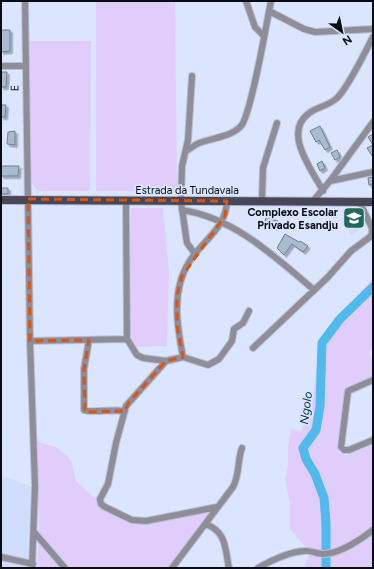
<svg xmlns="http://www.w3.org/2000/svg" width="374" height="569" viewBox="0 0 374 569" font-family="Figtree,sans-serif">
	<defs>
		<filter id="shadow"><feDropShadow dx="2.5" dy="2.5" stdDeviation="0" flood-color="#0004"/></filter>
	</defs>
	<rect width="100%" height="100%" fill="#dbe5fd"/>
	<path fill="#d1ddfd" d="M358 208 366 226 350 236 342 211Z
		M1 476 31 486 27 568H1Z"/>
	<path fill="#e1cdfb" d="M96 1H175L177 191H96Z
		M29 41H91L90 191H38L31 182Z
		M131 208H163L169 271 167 346 136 347 130 337Z
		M373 278V350L369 352 373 363V376L345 388 337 446 340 453 347 455 373 445V568H304L310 552 290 529V503L285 478 288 467V447L291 429 301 431 311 409 320 339Z
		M37 439 41 443 56 447 71 460 76 481 92 496 100 499 101 504 119 515 146 521 217 507 178 560 166 568H37L39 530Z"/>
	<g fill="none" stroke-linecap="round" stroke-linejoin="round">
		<path stroke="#4fbaeb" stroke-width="9" d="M326 568V523L324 498 315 474 306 459 303 448 316 430 320 406 322 343 340 319 373 287"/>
	</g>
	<path fill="#a9bccf" stroke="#6d7f91" filter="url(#shadow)" d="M1 30H10V51L1 52Z
		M1 72H7L6 87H1Z
		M1 105H6L5 117H1Z
		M320 126 330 147 325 150 319 140 316 142 310 131Z
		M15 131V145L7 144 8 132Z
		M373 134V157L367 148 373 145 368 137Z
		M337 150 340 157 335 160 331 153Z
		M322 161 325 168 320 171 317 164Z
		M1 166H19L18 176H1Z
		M373 177V185H369L368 178Z
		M1 188H8V194H1Z
		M267 215 271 216V219L278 221 276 228 264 224Z
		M285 234 299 242 300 241 308 246 303 252 292 244 284 255 277 248Z"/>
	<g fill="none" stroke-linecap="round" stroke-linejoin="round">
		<g stroke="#b9c2d8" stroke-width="8">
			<path id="minor" d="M25 1 30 341 35 486 32 568
				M246 1 255 27 264 36
				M269 11 304 29 315 32 373 29
				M1 66H25
				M192 76 188 140 182 166 181 202 187 243 195 254
				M186 151C190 149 194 145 199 143 212 138 231 137 241 126 251 115 267 21 271 1
				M330 181 373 172
				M323 191C312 170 283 133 308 114 316 107 329 106 337 98 348 88 365 52 373 37
				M262 201 263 168 277 123
				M313 201 330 181 373 122
				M182 210C235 218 275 257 314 290
				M127 339 137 355 143 358 166 361 183 357 208 365 219 359 232 341 234 329 243 323 249 311
				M89 340 84 369V410C88 413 115 409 125 411
				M30 341 127 339 126 201
				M253 348 328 277 351 251 370 237 372 233V228L359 201
				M183 357C177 326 171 291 189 262 202 241 226 229 227 201
				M166 361 126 406 116 443 108 484 100 499 101 504 105 507 132 520 146 521 217 507
				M373 380 348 391 341 447 344 450H349L373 440
				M205 524C227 531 225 550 229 568
				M34 532 65 568
				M1 557 33 564
				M172 568 233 487C240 474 237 461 242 448
				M258 568C272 560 288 552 304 551 310 550 317 554 323 554 340 554 360 540 373 530"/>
		</g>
		<g stroke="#b9c2d8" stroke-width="10">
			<path id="major" d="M1 200 373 202"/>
		</g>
		<use href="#minor" stroke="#8e8d98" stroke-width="6"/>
		<use href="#major" stroke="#484759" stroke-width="8"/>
	</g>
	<path fill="none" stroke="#dd550c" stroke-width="3" stroke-dasharray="8 5" stroke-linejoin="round" d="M28 199 227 201 225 216 182 276 177 295V326L183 357 166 361 129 402 125 411 85 412 84 369 89 340 30 341Z"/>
	<defs>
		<g id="school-square" transform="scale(1.15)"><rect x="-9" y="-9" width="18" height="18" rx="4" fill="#236759" stroke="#dbe5fd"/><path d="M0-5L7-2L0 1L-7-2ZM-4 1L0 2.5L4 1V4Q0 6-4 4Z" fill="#fff"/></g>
	</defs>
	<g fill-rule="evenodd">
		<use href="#school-square" x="354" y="218"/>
	</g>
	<g text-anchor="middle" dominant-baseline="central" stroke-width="3.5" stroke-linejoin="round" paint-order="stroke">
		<g font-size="11" fill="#090c14" stroke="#dbe5fd">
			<text transform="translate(15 88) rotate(-91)">E</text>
			<text x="187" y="190">Estrada da Tundavala</text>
		</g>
		<g font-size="11" font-weight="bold" fill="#090c14" stroke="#dbe5fd" text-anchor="end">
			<text x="338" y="212">Complexo Escolar<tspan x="338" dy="13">Privado Esandju</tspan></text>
		</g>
		<g font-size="12" font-style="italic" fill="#013246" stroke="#dbe5fd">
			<text transform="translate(306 408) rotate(-83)">Ngolo</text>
		</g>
	</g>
	<rect width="374" height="569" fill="none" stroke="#090c14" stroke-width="4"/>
	<g transform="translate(342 32) rotate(147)" stroke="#dbe5fd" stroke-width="3" paint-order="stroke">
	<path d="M0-3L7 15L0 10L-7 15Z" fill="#090c14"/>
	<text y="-6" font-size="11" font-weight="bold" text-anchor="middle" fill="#090c14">N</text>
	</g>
</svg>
